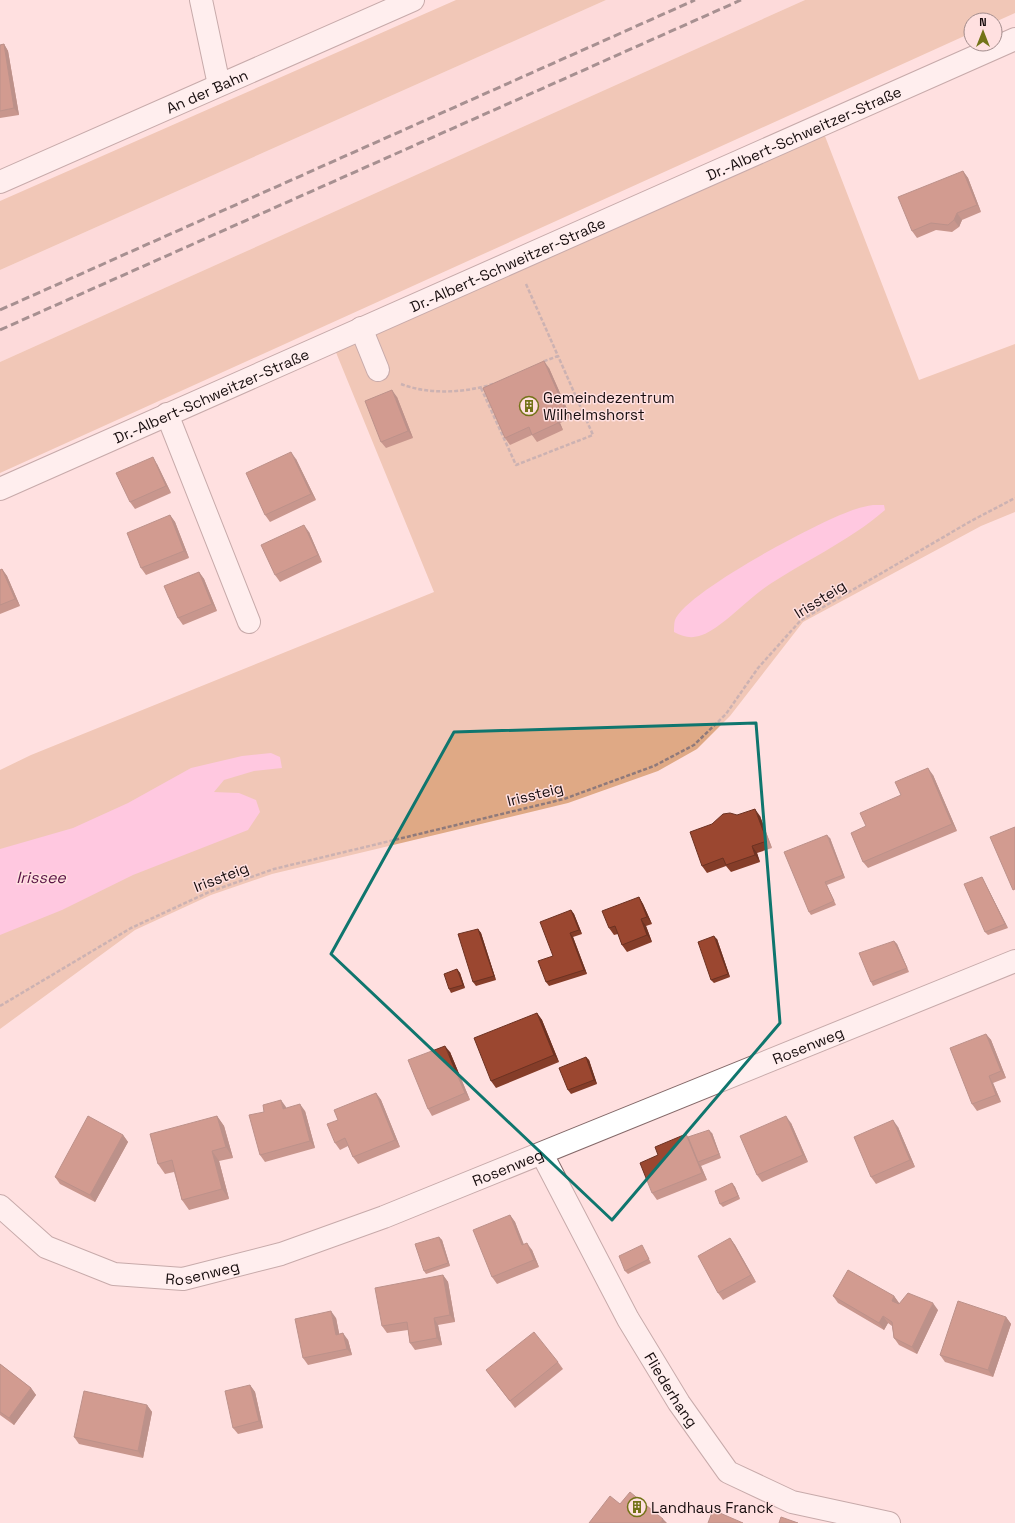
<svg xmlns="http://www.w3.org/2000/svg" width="1015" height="1523" viewBox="0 0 1015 1523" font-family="'Space Grotesk',sans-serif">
	<rect width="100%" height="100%" fill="#ffe0e0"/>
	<path fill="#fbd3d3" d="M606 0H805L0 362V270Z"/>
	<path fill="#dfa985" d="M456 0H606L0 270V201Z
		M805 0H1015V13L995 22V20H971V33L0 473V362Z
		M823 131 919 380 1015 344V512L981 526 803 622 730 716 697 749 658 771 568 803 272 874 211 895 135 930 0 1029V770L31 755 434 592 335 350Z"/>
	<path fill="#feaadf" d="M873 505H884L885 510C847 543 803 561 763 589 746 601 720 629 702 635 691 639 684 637 674 632 674 628 674 623 675 620 687 591 823 519 856 509 861 507 867 506 873 505Z
		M271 753 280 757 282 768 254 771 224 780 214 792 239 793 256 800 260 812 248 830 133 875 62 910 0 935V849L73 828 128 803 191 768 242 756Z"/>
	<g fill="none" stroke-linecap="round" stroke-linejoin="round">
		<g stroke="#846969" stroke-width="24">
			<g id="minor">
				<path d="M201 0 219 85"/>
				<path id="s1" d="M0 182 413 0"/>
				<path d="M361 328 378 370"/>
				<path d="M167 414 249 622"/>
				<path id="s2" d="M0 489 1015 39"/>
				<path id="s3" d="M542 1154 628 1319 679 1403 728 1472 792 1502 889 1523"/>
				<path id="s4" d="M0 1206 46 1247 114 1274 183 1279 281 1254 384 1217 1015 961"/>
			</g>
		</g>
		<path stroke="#8f7a7b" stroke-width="2.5" stroke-dasharray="4 2" stroke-linecap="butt" d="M526 284 558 356 542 362
			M401 384C429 395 467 393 496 383
			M481 388 516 465 593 435 558 356
			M0 1006 131 928 209 892 274 869 564 799 654 766 694 745 726 714 758 668 801 620 971 521 1015 498"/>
		<use href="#minor" stroke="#fff" stroke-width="22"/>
		<path stroke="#3d3031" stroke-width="3" stroke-dasharray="8 4" stroke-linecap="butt" d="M0 310 695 0
			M0 330 741 0"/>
	</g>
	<path fill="#853d29" d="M4 44 8 51 19 115 0 118V45Z
		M963 171 968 178 981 212 962 220 959 227 952 232 936 230 917 238 912 231Z
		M549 368 571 418 560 423 563 430 537 442 532 435 510 445 505 438Z
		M397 397 413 438 386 448 381 442Z
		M296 459 316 500 270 522 265 515Z
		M157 464 171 493 135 509 130 502Z
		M170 515 175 522 189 558 146 575 141 568Z
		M309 532 322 562 280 582 275 575Z
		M2 569 7 576 20 606 0 614V570Z
		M199 572 204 579 217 611 183 625 178 618Z
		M933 775 957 831 868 868 863 862 901 795Z
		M737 815 760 816 772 848 757 853 760 862 731 872 726 866 707 873 702 866Z
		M830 838 845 878 827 885 836 905 811 915 809 912Z
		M982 877 984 881 1008 928 988 935 985 932Z
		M639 897 643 904 652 924 646 926 652 942 627 952 622 945 618 934 614 935 609 928Z
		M571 910 574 914 582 934 573 937 587 974 549 986 546 982 553 956Z
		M478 929 481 933 496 980 476 986 473 982Z
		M717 939 730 977 714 983 711 980Z
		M894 941 897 944 909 972 873 986 871 982Z
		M457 969 460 973 465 988 451 993 449 989Z
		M537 1013 542 1020 559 1062 496 1088 491 1081Z
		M986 1034 991 1040 1006 1078 993 1083 1001 1102 977 1111 972 1104Z
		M450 1052 470 1100 432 1116 428 1109Z
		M586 1057 589 1060 597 1084 571 1094 568 1090Z
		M376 1093 381 1100 400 1147 358 1164 353 1157 348 1146 340 1150 335 1143 338 1120Z
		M286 1107V1108L305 1111 315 1148 265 1162 260 1155Z
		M217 1116 224 1126 233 1158 219 1161 229 1199 189 1210 182 1200 174 1172 165 1174 158 1164Z
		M791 1123 808 1162 762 1182 757 1175Z
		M898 1127 915 1167 876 1184 871 1177Z
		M712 1133 721 1158 701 1166 707 1180 657 1200 652 1193 658 1155 688 1137Z
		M123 1135 128 1142 95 1202 60 1184 55 1177Z
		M732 1183 735 1187 740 1199 723 1207 720 1204Z
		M510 1215 515 1222 523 1244 532 1250 539 1267 497 1284 492 1277Z
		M439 1237 442 1240 450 1266 426 1274 424 1271Z
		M730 1238 735 1245 756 1282 723 1300 718 1293Z
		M644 1249 651 1263 628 1274 625 1271Z
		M443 1275 448 1282 455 1322 438 1325 442 1345 415 1350 410 1343 408 1330 387 1333 382 1326Z
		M833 1296H894L899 1303 938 1310 917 1354 899 1345 894 1338 892 1326 888 1323 884 1330 838 1303Z
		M1006 1317 1011 1324 993 1377 945 1362 940 1355Z
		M336 1318 339 1334 348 1340 352 1355 308 1365 303 1358Z
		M558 1362 563 1369 515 1408 486 1370Z
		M0 1364 31 1388 36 1395 14 1425 0 1415Z
		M250 1385 255 1392 263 1428 238 1434 233 1428Z
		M147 1405 152 1412 143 1458 79 1444 74 1437Z"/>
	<path fill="#6c3222" d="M4 44 8 51 19 115 14 108Z
		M963 171 968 178 981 212 977 205Z
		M957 213 962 220 959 227 954 220Z
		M544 361 549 368 571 418 566 411Z
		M392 390 397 397 413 438 408 431Z
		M555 416 560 423 563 430 558 423Z
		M291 452 296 459 316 500 311 494Z
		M153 457 157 464 171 493 166 486Z
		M170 515 175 522 189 558 184 551Z
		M304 525 309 532 322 562 318 555Z
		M2 569 7 576 20 606 15 599Z
		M199 572 204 579 217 611 212 604Z
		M928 768 933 775 957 831 952 824Z
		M755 809 760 816 772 848 767 841Z
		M827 835 830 838 845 878 843 875Z
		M752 846 757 853 760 862 755 855Z
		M982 877 984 881 1008 928 1005 924Z
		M639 897 643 904 652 924 647 917Z
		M571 910 574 914 582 934 579 930Z
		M641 919 646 926 652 942 647 935Z
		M478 929 481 933 496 980 494 976Z
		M570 933 573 937 587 974 584 970Z
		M714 936 717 939 730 977 728 974Z
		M894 941 897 944 909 972 907 968Z
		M457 969 460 973 465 988 463 985Z
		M537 1013 542 1020 559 1062 554 1055Z
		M986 1034 991 1040 1006 1078 1001 1071Z
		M445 1046 450 1052 470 1100 465 1093Z
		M586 1057 589 1060 597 1084 594 1080Z
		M989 1076 993 1083 1001 1102 996 1095Z
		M376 1093 381 1100 400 1147 395 1140Z
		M281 1100 286 1107 288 1116 283 1109Z
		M300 1104 305 1111 315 1148 310 1141Z
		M217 1116 224 1126 233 1158 226 1147Z
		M786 1116 791 1123 808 1162 803 1155Z
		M893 1120 898 1127 915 1167 910 1160Z
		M709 1130 712 1133 721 1158 719 1154Z
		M686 1134 691 1141 698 1162 701 1166 707 1180 702 1173Z
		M123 1135 128 1142 95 1202 90 1195Z
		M212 1151 219 1161 229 1199 222 1189Z
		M732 1183 735 1187 740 1199 738 1196Z
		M510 1215 515 1222 527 1252 522 1245Z
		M439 1237 442 1240 450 1266 448 1263Z
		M730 1238 735 1245 756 1282 751 1275Z
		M527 1243 532 1250 539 1267 534 1260Z
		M443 1275 448 1282 455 1322 450 1315Z
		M894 1296 899 1303 897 1308 892 1301Z
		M933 1303 938 1310 917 1354 912 1347Z
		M331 1311 336 1318 341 1342 336 1335Z
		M883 1316 888 1323 884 1330 879 1323Z
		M1006 1317 1011 1324 993 1377 988 1370Z
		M434 1318 438 1325 442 1345 437 1338Z
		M343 1333 348 1340 352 1355 347 1349Z
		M250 1385 255 1392 263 1428 259 1421Z
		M31 1388 36 1395 14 1425 9 1418Z
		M147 1405 152 1412 143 1458 138 1451Z
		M663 1519 667 1523H660Z"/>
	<path fill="#9b4730" stroke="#6c3222" d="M4 44 14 108 0 111V45Z
		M963 171 977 205 957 213 954 220 948 225 931 223 912 231 898 197Z
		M544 361 566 411 555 416 558 423 532 435 529 427 505 438 483 388Z
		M392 390 408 431 381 442 365 401Z
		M291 452 311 494 265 515 246 473Z
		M153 457 166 486 130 502 116 473Z
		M170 515 184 551 141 568 127 533Z
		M304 525 318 555 275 575 261 545Z
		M2 569 15 599 0 605V570Z
		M199 572 212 604 178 618 164 586Z
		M928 768 952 824 863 862 851 833 866 826 860 813 901 795 895 782Z
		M755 809 767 841 752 846 755 855 726 865 723 858 702 866 690 832 712 824 723 814 730 813 737 815Z
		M1015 827V889L1013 890 990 837Z
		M827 835 843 875 825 882 834 901 809 912 784 852Z
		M982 877 1005 924 985 932 964 884Z
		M639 897 647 917 641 919 647 935 622 945 615 926 609 928 602 911Z
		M571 910 579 930 570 933 584 970 546 982 538 961 553 956 540 922Z
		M478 929 494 976 473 982 458 934Z
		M714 936 728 974 711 980 698 942Z
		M894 941 907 968 871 982 859 953Z
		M457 969 463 985 449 989 444 974Z
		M537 1013 554 1055 491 1081 474 1038Z
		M986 1034 1001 1071 989 1076 996 1095 972 1104 950 1048Z
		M445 1046 465 1093 428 1109 408 1060Z
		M586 1057 594 1080 568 1090 559 1068Z
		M376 1093 395 1140 353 1157 345 1138 335 1143 327 1124 338 1120 334 1110Z
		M281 1100 283 1109 300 1104 310 1141 260 1155 249 1115 264 1112 263 1105Z
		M88 1116 123 1135 90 1195 55 1177Z
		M217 1116 226 1147 212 1151 222 1189 182 1200 172 1160 158 1164 150 1134Z
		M786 1116 803 1155 757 1175 740 1136Z
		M893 1120 910 1160 871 1177 854 1137Z
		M709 1130 719 1154 698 1162 688 1137Z
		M686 1134 702 1173 652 1193 640 1163 658 1155 655 1147Z
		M732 1183 738 1196 720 1204 715 1191Z
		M510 1215 522 1245 527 1243 534 1260 492 1277 473 1230Z
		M439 1237 448 1263 424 1271 415 1244Z
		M730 1238 751 1275 718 1293 698 1256Z
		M642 1245 649 1259 625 1271 619 1256Z
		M848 1270 894 1296 892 1301 899 1304 908 1293 933 1303 912 1347 894 1338 892 1322 883 1316 879 1323 833 1296Z
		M443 1275 450 1315 434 1318 437 1338 410 1343 407 1322 382 1326 375 1288Z
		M958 1301 1006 1317 988 1370 940 1355Z
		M331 1311 336 1335 343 1333 347 1349 303 1358 295 1319Z
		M534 1332 558 1362 510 1401 486 1370Z
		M0 1364 31 1388 9 1418 0 1412Z
		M250 1385 259 1421 233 1428 225 1391Z
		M84 1391 147 1405 138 1451 74 1437Z
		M630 1492 663 1519 660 1523H589L610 1496 620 1504Z
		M713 1510 743 1523H708Z
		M781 1517 798 1523H779Z"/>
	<path d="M0 0H1015V1523H0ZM756 723 780 1023 612 1220 331 954 454 732Z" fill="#ffe0e0" fill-opacity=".55" fill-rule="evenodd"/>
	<path fill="none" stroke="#0f766e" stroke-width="3" stroke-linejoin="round" d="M756 723 780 1023 612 1220 331 954 454 732Z"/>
	<defs>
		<g id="building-ring" transform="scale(1)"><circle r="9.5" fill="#ffe0e0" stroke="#737317" stroke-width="1.5"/><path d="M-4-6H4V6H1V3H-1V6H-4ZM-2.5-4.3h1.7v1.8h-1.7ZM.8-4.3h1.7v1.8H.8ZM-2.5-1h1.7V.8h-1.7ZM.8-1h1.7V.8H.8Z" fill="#737317"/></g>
	</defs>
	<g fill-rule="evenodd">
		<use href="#building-ring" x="529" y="406"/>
		<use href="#building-ring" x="637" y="1507"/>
	</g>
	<g text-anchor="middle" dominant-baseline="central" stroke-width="3" stroke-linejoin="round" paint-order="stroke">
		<g font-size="15" fill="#170d0e" stroke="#ffe0e0">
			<text stroke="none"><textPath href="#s1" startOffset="226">An der Bahn</textPath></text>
			<text stroke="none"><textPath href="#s2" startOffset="879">Dr.-Albert-Schweitzer-Straße</textPath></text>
			<text stroke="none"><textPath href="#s2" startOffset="555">Dr.-Albert-Schweitzer-Straße</textPath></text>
			<text stroke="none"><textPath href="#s2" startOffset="231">Dr.-Albert-Schweitzer-Straße</textPath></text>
			<text transform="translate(820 599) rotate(-32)">Irissteig</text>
			<text transform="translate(535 794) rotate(-14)">Irissteig</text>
			<text transform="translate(221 877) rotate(-21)">Irissteig</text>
			<text stroke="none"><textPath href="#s4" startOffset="872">Rosenweg</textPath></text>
			<text stroke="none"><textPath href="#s4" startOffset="548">Rosenweg</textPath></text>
			<text stroke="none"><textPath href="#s4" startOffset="224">Rosenweg</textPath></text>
			<text stroke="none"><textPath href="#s3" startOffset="269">Fliederhang</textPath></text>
		</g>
		<g font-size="15" fill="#170d0e" stroke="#ffe0e0" text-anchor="start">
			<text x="543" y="397">Gemeindezentrum<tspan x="543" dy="17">Wilhelmshorst</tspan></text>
			<text x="651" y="1507">Landhaus Franck</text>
		</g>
		<g font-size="16" font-style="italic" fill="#5a1346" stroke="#ffe0e0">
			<text x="41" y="877">Irissee</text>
		</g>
	</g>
	<g transform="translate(983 32)"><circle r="19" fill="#ffe0e0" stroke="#a28c8c"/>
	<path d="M0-3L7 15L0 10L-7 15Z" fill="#737317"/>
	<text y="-6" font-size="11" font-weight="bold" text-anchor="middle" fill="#170d0e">N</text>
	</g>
</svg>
